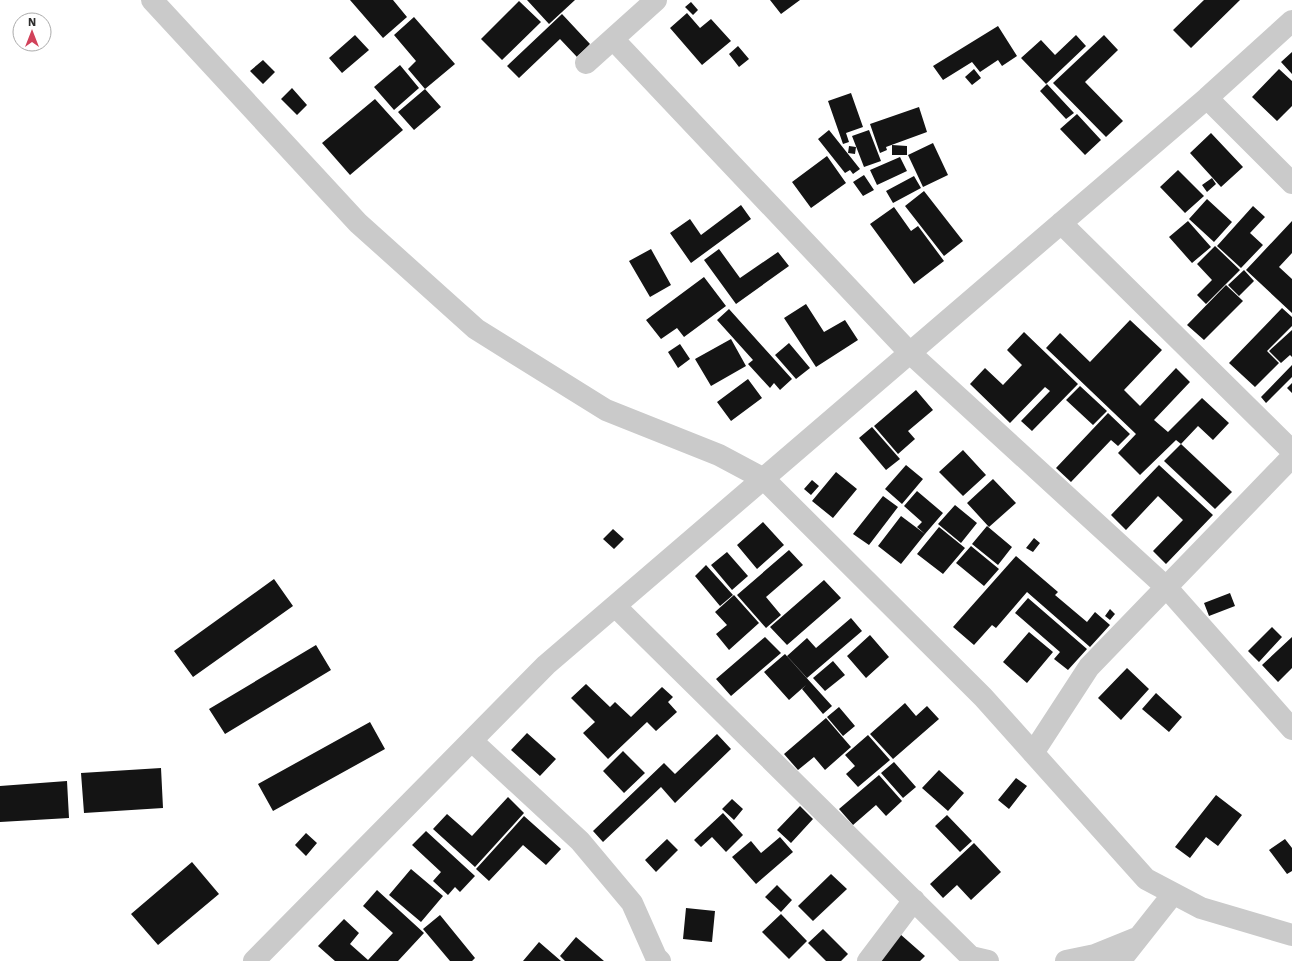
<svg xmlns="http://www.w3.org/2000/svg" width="1292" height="961" viewBox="0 0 1292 961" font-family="'Work Sans',sans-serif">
	<rect width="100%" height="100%" fill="#fff"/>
	<path fill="#141414" d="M350 0H393L407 17 383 38Z
		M527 0H575L549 24Z
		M770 0H800L781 14Z
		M1204 0H1240L1191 48 1173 30Z
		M519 1 541 22 502 60 481 39Z
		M691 2 698 10 693 15 685 7Z
		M687 13 700 28 711 19 731 41 702 65 670 28Z
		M562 14 590 44 577 57 560 39 519 78 507 66Z
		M414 17 455 64 425 89 408 69 416 61 394 35Z
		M998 26 1017 56 1002 66 998 60 980 72 972 62 943 80 933 66Z
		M355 35 369 50 342 73 329 58Z
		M1076 35 1086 46 1046 84 1021 58 1041 40 1055 55Z
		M1104 35 1118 50 1085 82 1123 121 1106 137 1053 83Z
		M738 46 749 59 739 67 729 54Z
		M1292 52V74L1281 62Z
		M263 60 275 72 263 84 250 71Z
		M400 65 419 88 394 110 374 87Z
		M974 69 981 78 972 85 965 77Z
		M1279 69 1292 81V106L1277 121 1252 97Z
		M1047 84 1074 113 1066 119 1040 91Z
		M292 88 307 105 297 115 281 99Z
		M425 89 441 107 414 130 398 112Z
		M851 93 863 127 846 133 849 142 843 144 828 101Z
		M375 99 403 130 350 175 322 143Z
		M919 107 927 132 886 147 887 150 880 153 870 124Z
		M1077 114 1101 140 1085 155 1060 129Z
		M829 130 860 169 853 174 850 170 845 173 818 139Z
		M869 130 881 161 864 167 852 136Z
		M1211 133 1243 167 1221 187 1190 153Z
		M933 143 948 175 923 187 908 155Z
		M892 145 907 146V155H892Z
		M849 146 856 147 855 154 848 153Z
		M827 156 846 183 811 208 792 182Z
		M900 157 907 171 877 185 870 170Z
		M1178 170 1204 196 1185 213 1160 187Z
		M864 175 874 190 863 196 853 182Z
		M914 176 921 188 893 203 886 191Z
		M1212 178 1216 184 1207 192 1202 185Z
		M924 191 963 241 944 256 905 206Z
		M1207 199 1232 222 1214 242 1189 219Z
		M741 205 751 219 691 263 670 233 690 219 701 235Z
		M1253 206 1265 217 1250 233 1263 245 1241 268 1217 246Z
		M894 207 911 231 918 226 944 261 914 284 870 224Z
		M1188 221 1211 247 1192 263 1169 237Z
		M1292 221V253L1279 267 1292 279V313L1246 270Z
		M1215 246 1240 270 1206 304 1197 295 1212 280 1197 264Z
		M651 249 671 285 650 297 629 261Z
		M719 249 740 278 778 252 789 266 736 304 704 260Z
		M1244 270 1254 281 1239 296 1228 285Z
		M704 277 726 306 684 337 677 328 661 339 646 320Z
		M1226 285 1243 301 1204 340 1187 325Z
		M806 304 824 332 845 320 858 340 816 367 784 318Z
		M1282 308 1292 317V326L1267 351 1279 363 1255 387 1229 363Z
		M729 309 792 379 780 390 774 383 770 388 748 364 753 360 717 320Z
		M1130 320 1162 350 1124 390 1140 406 1176 368 1190 382 1154 420 1168 432 1202 398 1229 423 1213 440 1198 426 1181 444 1232 492 1215 509 1164 461 1181 444 1176 440 1140 475 1118 453 1136 434 1046 348 1060 333 1090 362Z
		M1292 330V357L1290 355 1281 363 1269 351Z
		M1024 332 1078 384 1032 431 1021 421 1050 391 1045 387 1010 423 970 384 985 368 1003 385 1022 365 1007 350Z
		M731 339 746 366 711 386 695 359Z
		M789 343 810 368 796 379 775 355Z
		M680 344 690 359 678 368 668 352Z
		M1292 365V377L1266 403 1261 397Z
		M748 379 762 398 731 421 717 402Z
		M1292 383V393L1287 388Z
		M1080 386 1107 411 1093 425 1066 400Z
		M916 390 933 410 908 431 915 439 898 454 874 426Z
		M1108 413 1130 434 1118 446 1111 440 1071 482 1056 468Z
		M872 427 900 459 886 470 859 438Z
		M963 450 986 475 963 496 939 472Z
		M906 465 923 479 902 504 885 489Z
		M1159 465 1213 515 1166 564 1153 551 1183 520 1158 496 1126 530 1111 515Z
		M836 472 857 489 833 518 812 501Z
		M993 479 1016 503 989 527 967 503Z
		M812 480 819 486 811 495 804 489Z
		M917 491 943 513 925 534 917 527 922 522 904 506Z
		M883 496 898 507 869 545 853 534Z
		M955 505 977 523 961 543 938 524Z
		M901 516 925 534 901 564 878 546Z
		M763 522 784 545 757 569 737 545Z
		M987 526 1012 547 998 565 972 544Z
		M939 527 965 548 943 574 917 554Z
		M613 529 624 539 614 549 603 539Z
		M1034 538 1040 543 1033 552 1026 548Z
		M971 546 999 569 984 586 956 563Z
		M789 550 803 565 766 597 781 615 766 628 737 595Z
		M727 552 748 576 732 590 711 565Z
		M1016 556 1058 592 1055 595 1087 622 1095 612 1110 625 1090 647 1027 592 996 628 992 625 974 645 953 627Z
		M706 565 733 595 720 606 695 576Z
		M274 579 293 606 193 677 174 651Z
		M824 580 841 598 787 645 770 627Z
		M1230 593 1235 606 1209 616 1204 603Z
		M734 595 759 623 729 650 716 634 727 625 715 612Z
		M1028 598 1087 649 1068 670 1054 659 1060 652 1015 613Z
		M1110 609 1115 614 1110 620 1105 616Z
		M851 618 862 631 807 678 787 656 807 638 816 648Z
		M1272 627 1282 637 1259 662 1248 651Z
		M1029 632 1053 652 1027 683 1003 662Z
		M870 635 889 657 866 678 847 656Z
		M765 637 781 653 731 696 716 679Z
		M1292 637V668L1278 682 1262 665Z
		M316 645 331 670 225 734 209 709Z
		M785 654 832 706 823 714 802 689 806 685 789 700 764 672Z
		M833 661 845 675 825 691 813 678Z
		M1127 668 1149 689 1121 720 1098 698Z
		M586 684 610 707 615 702 631 717 662 687 673 697 668 702 677 712 656 731 647 722 608 759 583 733 595 722 571 698Z
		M1156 693 1182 717 1169 732 1142 709Z
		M905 703 916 716 927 706 939 719 893 759 870 734Z
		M839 707 855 726 843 736 827 717Z
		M826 718 851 747 825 770 814 757 798 770 784 754Z
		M370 722 385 749 273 811 258 784Z
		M527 733 556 759 540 776 511 750Z
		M717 734 731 749 675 803 661 787 603 842 593 831 664 763 675 774Z
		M868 735 890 760 858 787 846 774 855 766 845 755Z
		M623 751 645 773 624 793 603 771Z
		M894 762 916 787 903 798 881 773Z
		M161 768 163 808 84 813 81 773Z
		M939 770 964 793 948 811 922 788Z
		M879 775 902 801 886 816 876 805 853 825 839 809Z
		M1016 778 1027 786 1009 809 998 800Z
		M67 781 69 818 0 822V786Z
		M1216 795 1242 815 1218 846 1206 837 1190 858 1175 847Z
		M508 797 524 813 475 867 433 829 447 814 472 836Z
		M732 799 743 809 734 820 722 809Z
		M800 806 813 819 791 843 777 830Z
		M723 813 743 835 726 852 712 837 701 847 694 840Z
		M947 815 972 841 960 852 935 826Z
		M524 816 561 849 546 865 523 845 489 881 476 869Z
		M426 831 475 876 460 892 455 887 448 895 433 881 441 872 412 845Z
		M306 833 317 843 306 856 295 845Z
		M780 837 793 852 756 884 732 857 751 841 761 853Z
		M667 839 678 850 656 872 645 860Z
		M1285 839 1292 848V871L1287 874 1269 850Z
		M974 843 1001 872 971 900 957 885 943 898 930 884Z
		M192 862 219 894 158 945 131 914Z
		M411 869 443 896 421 922 389 895Z
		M831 874 847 889 813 921 798 906Z
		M777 885 792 900 781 912 765 897Z
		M377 890 424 933 398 961H335L318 946 344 919 359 933 350 944 368 960 393 933 363 906Z
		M686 908 715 911 712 942 683 939Z
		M781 914 807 941 789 959 762 932Z
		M440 915 475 958 472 961H450L423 929Z
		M823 929 848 954 841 961H826L808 943Z
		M900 934 925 956 920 961H877Z
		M576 937 604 961H565L560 956Z
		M539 942 561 961H523Z"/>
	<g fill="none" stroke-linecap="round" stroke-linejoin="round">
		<path stroke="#cacaca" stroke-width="22" d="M152 0 358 223 476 329 606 410 719 455 764 479 983 697 1146 879 1201 908 1292 935
			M613 39 910 353 1167 588 1292 729
			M586 63 656 0
			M1207 98 1292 183
			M1061 223 1292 451
			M615 606 971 957 988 961
			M472 741 580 841 632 903 656 957 660 961
			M1033 753 1089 667 1292 457
			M254 961 546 665 1207 98 1292 21
			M868 961 914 900
			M1066 961 1095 955 1137 938
			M1120 961 1173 894"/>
	</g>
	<g transform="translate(32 32)"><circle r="19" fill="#ffffff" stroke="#ababab"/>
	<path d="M0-3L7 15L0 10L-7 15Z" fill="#d1425a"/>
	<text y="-6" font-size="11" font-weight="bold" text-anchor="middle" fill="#2d2d2d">N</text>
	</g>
</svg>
